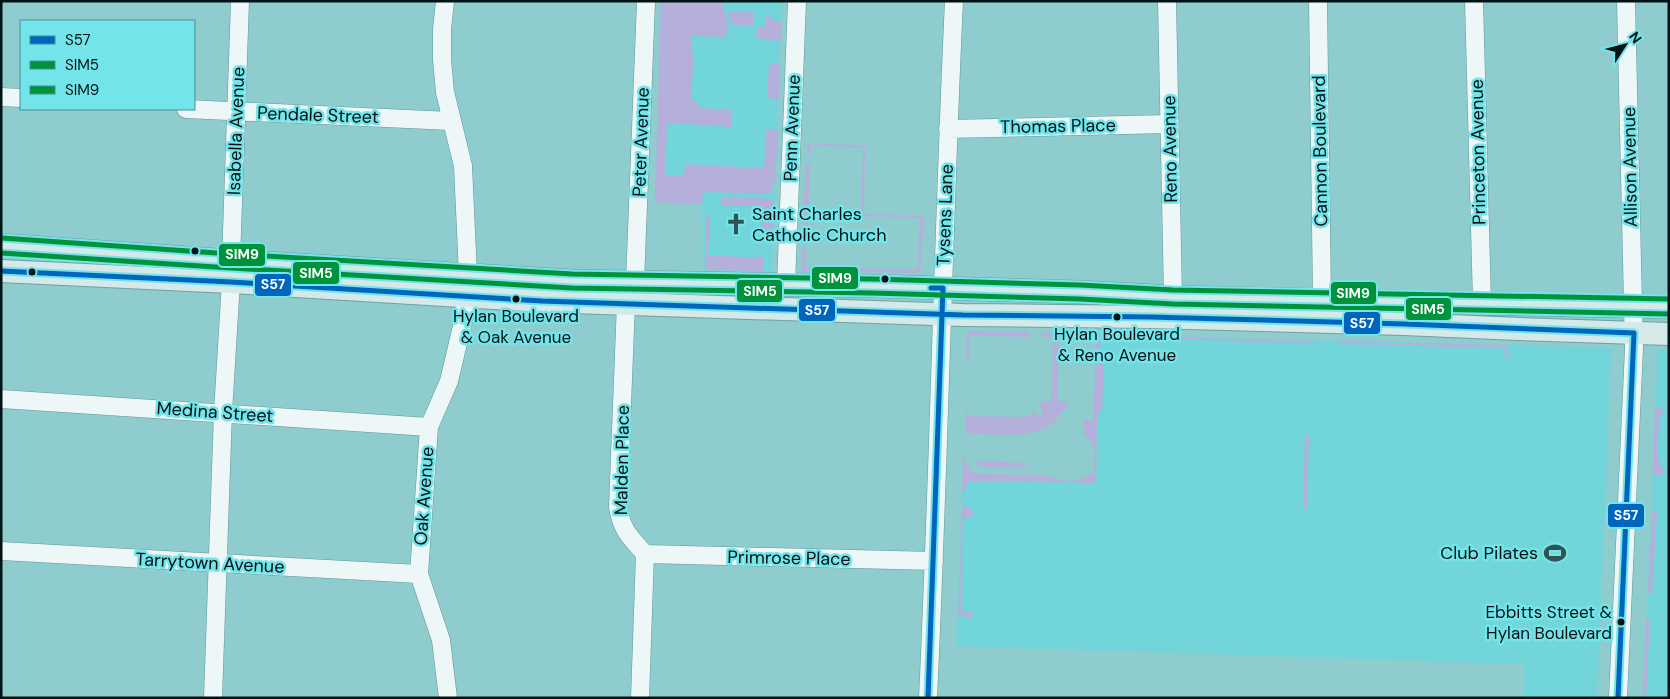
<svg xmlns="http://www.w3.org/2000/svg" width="1670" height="699" viewBox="0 0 1670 699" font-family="'DM Sans',sans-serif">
	<rect width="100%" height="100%" fill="#8eccce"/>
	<path fill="#72d5d9" d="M661 1H782L772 269 770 271 703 270 702 204 655 202Z
		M1100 335 1611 348 1597 698H1524V664L956 646 963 478 1096 481Z
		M1658 349 1669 350V698H1643Z"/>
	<path fill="#b4afdb" d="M661 1H722L728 24 726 37 692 36V51L694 52 691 101 698 102V108L732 110 731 128H724V126L667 123 665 176H684L685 164 764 168 766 130H778L775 182 773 183 772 192 768 194 703 192 702 204 655 202Z
		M753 11V25H733L727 12Z
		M766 15 774 20 782 22 781 41 761 39 756 35 757 27H762L766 24Z
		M769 64H780L779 99 767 98Z
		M807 143 865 146 864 214 924 216 921 263 918 262 920 218 861 216 863 148 811 145 810 155H807Z
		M806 163H810L807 238H802Z
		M721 197 774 199 773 237H767L761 232 762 206 721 205Z
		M705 215H710L708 255 760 258V255L764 258 763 271 706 270Z
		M802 247H806V267L917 270 918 265H921V271L919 273 803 271 801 269Z
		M967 331 1027 332 1030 335 1028 337 970 335V358H966Z
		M1044 333 1069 334 1070 335V340H1059L1057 401 1066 402 1067 405 1066 408C1060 414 1054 423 1047 427 1027 439 987 434 965 433V411L969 416 1022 417 1030 415 1035 411 1038 417 1043 415 1040 406 1041 402 1051 401 1053 342V337H1044L1042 335Z
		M1085 334 1133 336V339L1100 338 1099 359 1104 362 1102 411 1097 415 1096 483 967 481 966 489 962 491 963 455 971 471 978 474 1048 475C1060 482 1082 484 1093 472L1095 451 1092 443 1083 433 1084 420H1093L1096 341 1086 340Z
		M1165 337 1314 341V343L1170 339H1165Z
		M1340 342 1507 345 1509 356 1507 358 1505 357V348L1340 344Z
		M1655 408 1668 409 1663 412 1660 417C1659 432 1653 461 1665 471V474L1660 473V476H1653Z
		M1305 435H1308L1309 437 1307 508 1305 510 1303 508Z
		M976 461 1026 463V467H983L977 465Z
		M962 506 969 507 974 514 971 518H963L961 611 972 612 973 616 970 618 958 615Z
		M1652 511H1657L1652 592 1650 594 1648 592Z
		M1646 620H1650L1646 698H1643Z"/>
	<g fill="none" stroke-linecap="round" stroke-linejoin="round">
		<g stroke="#609799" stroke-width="19">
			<path id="minor" d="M445 1 442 29V60L445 92 463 166 468 275
				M1167 1 1173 297
				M1318 1 1322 300
				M1474 1 1482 303
				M1 97 21 98
				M186 109 451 121
				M948 129 1169 124
				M231 261 240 1
				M635 282 646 1
				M786 285 797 1
				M626 303 618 507C622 531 630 537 645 554L640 698
				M1 399 429 427
				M1 551 419 574
				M645 554 934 561
				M213 698 223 412 231 282
				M448 698 441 640 419 574 429 427 449 381 464 318 466 296
				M928 698C939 466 943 233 954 1
				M1618 698 1634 348 1626 1"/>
		</g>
		<g stroke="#70a0a2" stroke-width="24">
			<path id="major" d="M1 245 231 261 572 281 872 286 1080 292 1173 297 1401 302 1669 307
				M1 271 231 282 542 301 963 315 1150 317 1404 324 1519 329 1669 334"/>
		</g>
		<use href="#minor" stroke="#eef7f8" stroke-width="18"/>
		<use href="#major" stroke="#d5e9ea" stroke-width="22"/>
		<g stroke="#73e4e9" stroke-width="9">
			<path id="bus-1" d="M1 271 231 282 542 301 963 315 1150 317 1404 324 1634 333
				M928 698 943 288H931
				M1618 698 1634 333"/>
		</g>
		<g stroke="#73e4e9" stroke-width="9">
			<path id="bus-2" d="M1 253 231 268 572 288 872 293 1080 299 1173 304 1669 314"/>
		</g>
		<g stroke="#73e4e9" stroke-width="9">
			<path id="bus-3" d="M2 238 231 254 572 274 872 279 1080 285 1173 290 1669 299"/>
		</g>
		<use href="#bus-1" stroke="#0065bd" stroke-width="5"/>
		<use href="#bus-2" stroke="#00933c" stroke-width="5"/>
		<use href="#bus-3" stroke="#00933c" stroke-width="5"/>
	</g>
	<defs>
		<g id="church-bare" transform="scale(1.725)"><path d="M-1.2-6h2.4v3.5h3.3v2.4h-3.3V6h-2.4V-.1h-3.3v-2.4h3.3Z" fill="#325354" stroke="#73e4e9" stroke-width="2.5" paint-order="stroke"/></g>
		<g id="stadium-bare" transform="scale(1.725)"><path d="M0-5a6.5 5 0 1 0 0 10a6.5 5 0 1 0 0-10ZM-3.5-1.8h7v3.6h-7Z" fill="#325354" stroke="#73e4e9" stroke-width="2.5" paint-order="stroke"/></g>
	</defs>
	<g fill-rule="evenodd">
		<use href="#church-bare" x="736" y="224"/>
		<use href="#stadium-bare" x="1555" y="553"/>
	</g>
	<g fill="#001213" stroke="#73e4e9" stroke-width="2">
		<circle cx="195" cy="251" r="4.5"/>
		<circle cx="32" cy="272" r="4.5"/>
		<circle cx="885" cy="279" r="4.5"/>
		<circle cx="516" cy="299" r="4.5"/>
		<circle cx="1117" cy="317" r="4.5"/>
		<circle cx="1621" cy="622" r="4.5"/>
	</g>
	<g text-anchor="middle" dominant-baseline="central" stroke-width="5" stroke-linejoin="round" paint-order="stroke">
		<g font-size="17" fill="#001213" stroke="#73e4e9">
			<text x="516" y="316">Hylan Boulevard<tspan x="516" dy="21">&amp; Oak Avenue</tspan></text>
			<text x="1117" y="334">Hylan Boulevard<tspan x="1117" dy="21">&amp; Reno Avenue</tspan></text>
			<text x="1612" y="612" text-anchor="end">Ebbitts Street &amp;<tspan x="1612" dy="21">Hylan Boulevard</tspan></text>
		</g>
		<g font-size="18" fill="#001213" stroke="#73e4e9">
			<text transform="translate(318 115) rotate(2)">Pendale Street</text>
			<text transform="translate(1058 126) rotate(-1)">Thomas Place</text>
			<text transform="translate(792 128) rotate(-88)">Penn Avenue</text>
			<text transform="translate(236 131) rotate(-88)">Isabella Avenue</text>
			<text transform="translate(641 142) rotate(-88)">Peter Avenue</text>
			<text transform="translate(1170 149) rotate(-91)">Reno Avenue</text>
			<text transform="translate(1320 151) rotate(-91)">Cannon Boulevard</text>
			<text transform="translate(1478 152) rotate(-91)">Princeton Avenue</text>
			<text transform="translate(1630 167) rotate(-91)">Allison Avenue</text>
			<text transform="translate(945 215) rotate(-88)">Tysens Lane</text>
			<text transform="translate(215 412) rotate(4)">Medina Street</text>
			<text transform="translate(622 460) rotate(-89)">Malden Place</text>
			<text transform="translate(424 496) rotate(-86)">Oak Avenue</text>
			<text transform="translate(789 558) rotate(1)">Primrose Place</text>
			<text transform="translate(210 563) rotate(3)">Tarrytown Avenue</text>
		</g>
		<g font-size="18" fill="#001213" stroke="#73e4e9" text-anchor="start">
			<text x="752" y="214">Saint Charles<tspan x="752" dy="21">Catholic Church</tspan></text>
			<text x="1538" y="553" text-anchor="end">Club Pilates</text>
		</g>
	</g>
	<g stroke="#73e4e9" stroke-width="2">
		<rect x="218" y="243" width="48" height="24" rx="5" fill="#00933c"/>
		<rect x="292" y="261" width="48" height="24" rx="5" fill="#00933c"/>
		<rect x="811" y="266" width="48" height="24" rx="5" fill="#00933c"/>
		<rect x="254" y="273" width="38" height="24" rx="5" fill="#0065bd"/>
		<rect x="736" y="279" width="47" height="24" rx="5" fill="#00933c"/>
		<rect x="1330" y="281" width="47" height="24" rx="5" fill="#00933c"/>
		<rect x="1405" y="297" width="47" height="24" rx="5" fill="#00933c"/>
		<rect x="798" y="298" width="38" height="24" rx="5" fill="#0065bd"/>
		<rect x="1343" y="311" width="38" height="24" rx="5" fill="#0065bd"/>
		<rect x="1607" y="503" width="38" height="25" rx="5" fill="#0065bd"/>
	</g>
	<g font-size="14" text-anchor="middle" font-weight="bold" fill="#fff">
		<text x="242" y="259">SIM9</text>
		<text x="316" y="278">SIM5</text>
		<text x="835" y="283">SIM9</text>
		<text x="273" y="289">S57</text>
		<text x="760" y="296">SIM5</text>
		<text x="1353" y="298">SIM9</text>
		<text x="1428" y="314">SIM5</text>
		<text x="817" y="315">S57</text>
		<text x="1362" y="328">S57</text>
		<text x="1626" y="520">S57</text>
	</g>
	<rect width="1670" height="699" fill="none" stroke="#001213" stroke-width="5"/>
	<rect x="20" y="20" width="175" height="90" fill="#73e4e9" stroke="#459093"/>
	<rect x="30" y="36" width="25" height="8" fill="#0065bd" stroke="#459093"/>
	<text x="65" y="45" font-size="15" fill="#001213">S57</text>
	<rect x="30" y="61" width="25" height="8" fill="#00933c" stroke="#459093"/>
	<text x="65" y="70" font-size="15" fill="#001213">SIM5</text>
	<rect x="30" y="86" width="25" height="8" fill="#00933c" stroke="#459093"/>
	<text x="65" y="95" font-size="15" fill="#001213">SIM9</text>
	<g transform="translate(1625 45) rotate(54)" stroke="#73e4e9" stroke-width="4" paint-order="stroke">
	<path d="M0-4L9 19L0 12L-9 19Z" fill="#001213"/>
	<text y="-8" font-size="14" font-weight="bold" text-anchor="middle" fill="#001213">N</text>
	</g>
</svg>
